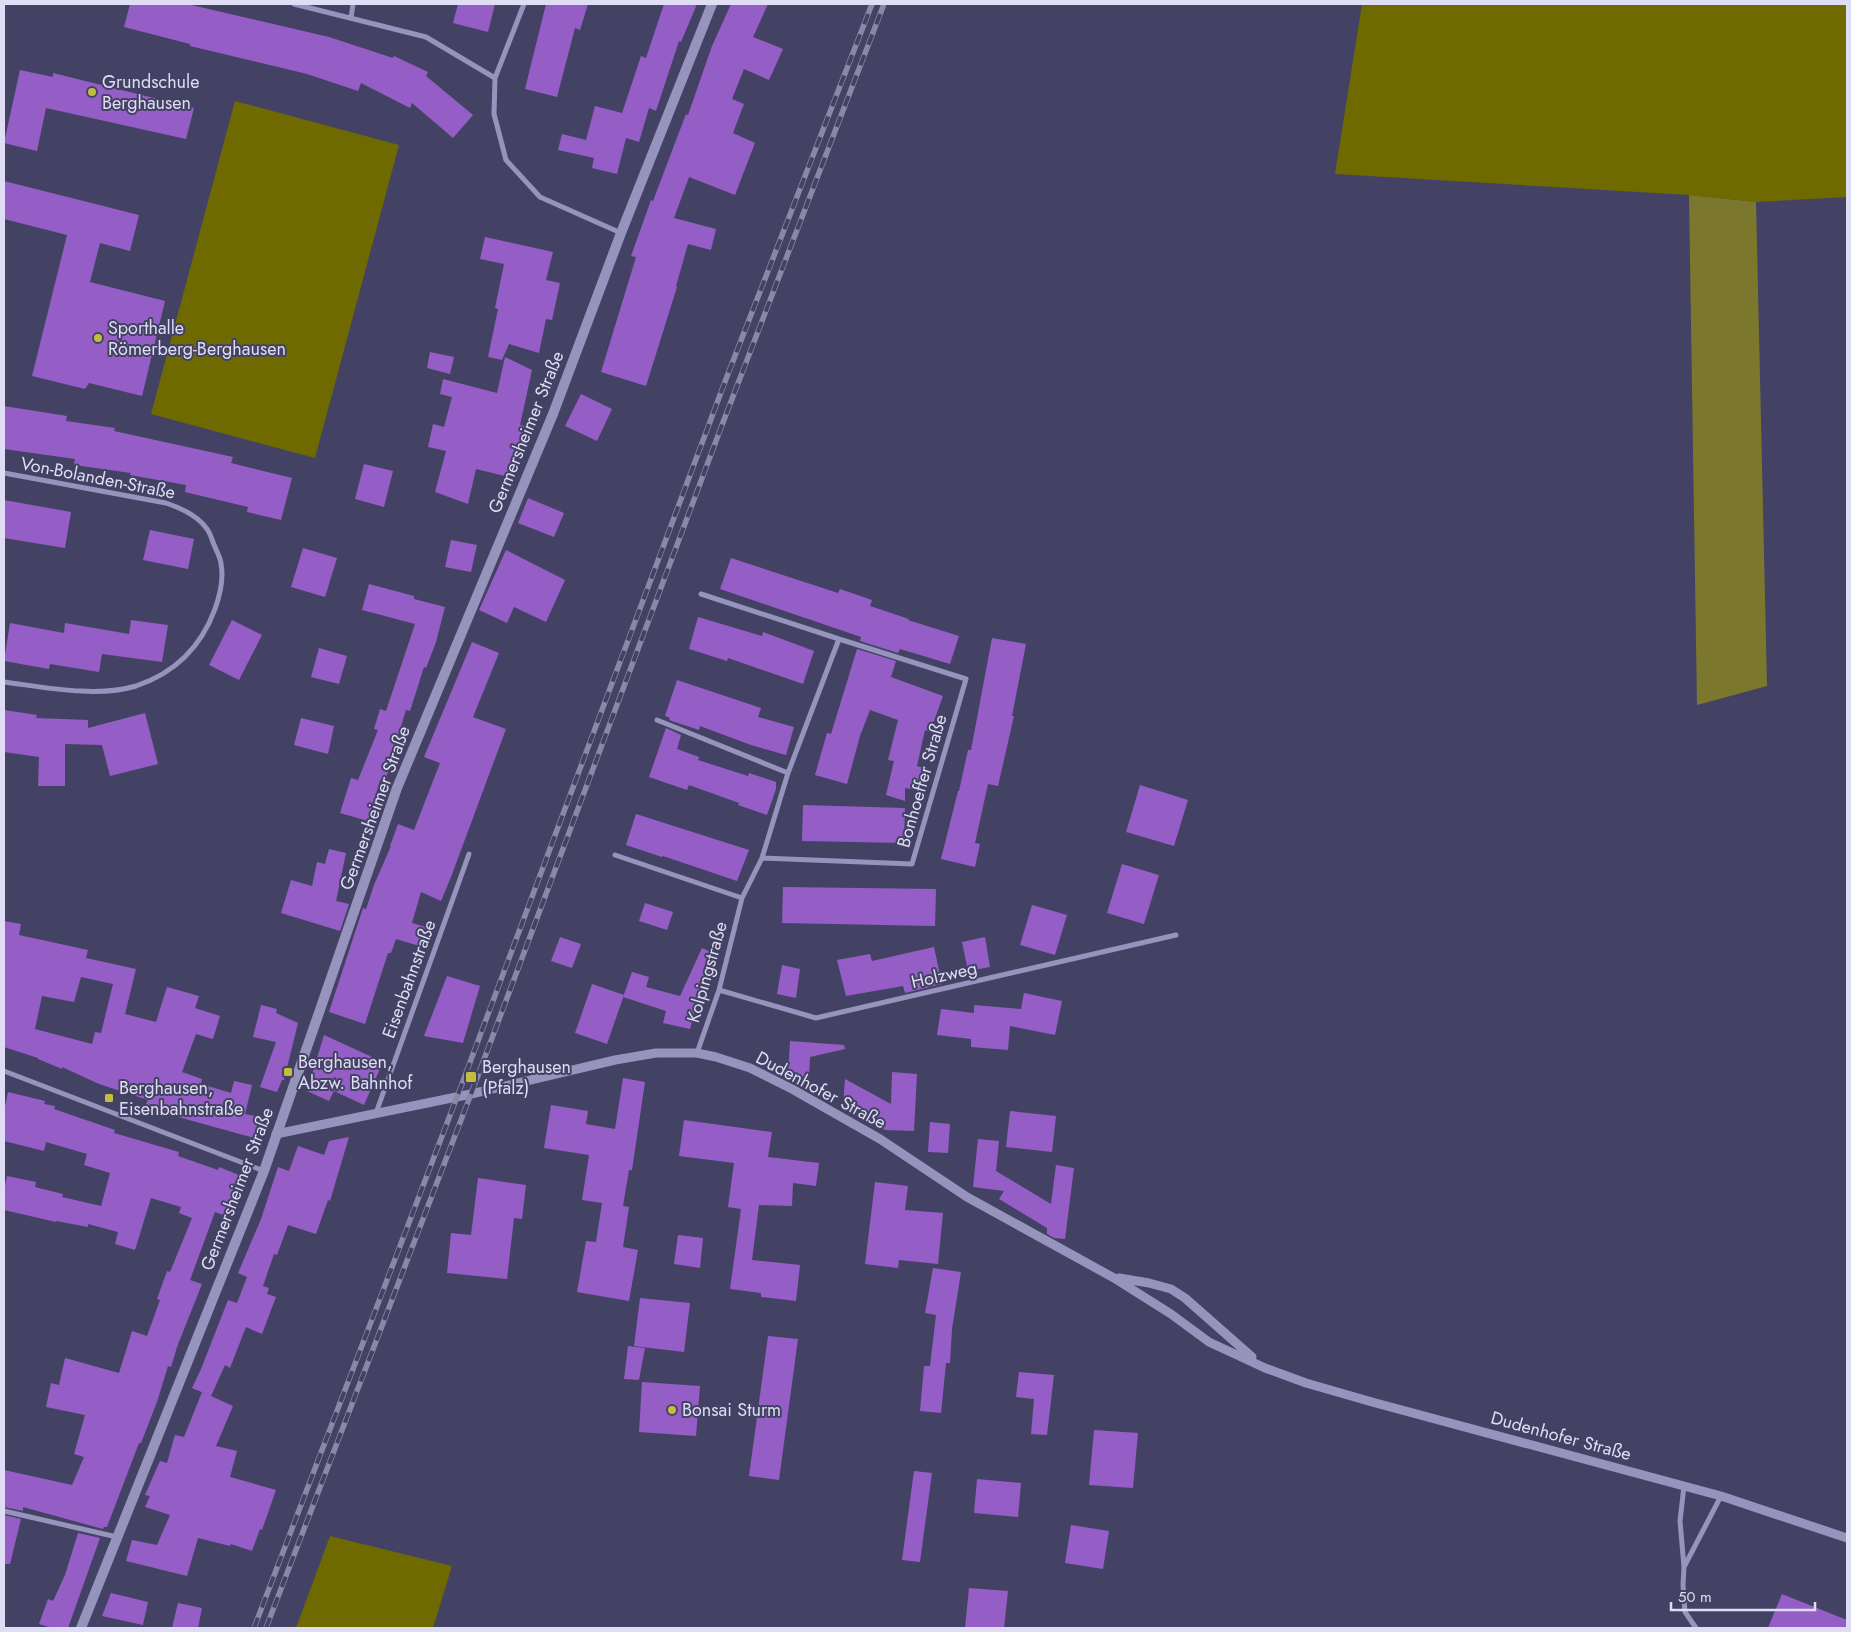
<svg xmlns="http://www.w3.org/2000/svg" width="1851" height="1632" viewBox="0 0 1851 1632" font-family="Jost,sans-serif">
	<rect width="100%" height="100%" fill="#444264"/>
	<path fill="#6e6a00" d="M1362 4H1846L1847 197 1756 202 1689 195 1335 174Z
		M235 101 399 145 315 458 151 414Z
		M330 1536 452 1566 433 1628H296Z"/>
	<path fill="#7b782d" d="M1689 195 1756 202 1767 686 1697 705Z"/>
	<path fill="#955ec6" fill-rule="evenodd" d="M130 4H187L329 37 393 58 394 56 428 72 426 76 473 115 453 138 412 103 410 108 361 83 358 91 307 74 190 46V44L124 27Z
		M458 4H495L488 32 453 23Z
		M546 4H588L580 30 575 28 557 97 525 89Z
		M664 4H697L681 42 679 41 656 111 649 108 639 142 626 138 617 174 592 168 594 158 558 150 562 134 586 140 595 106 622 113 641 56 646 58Z
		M731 4H768L753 37 783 49 769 80 744 69 732 99 744 104 733 133 755 143 735 195 689 177 674 218 716 229 711 250 688 244 676 286 677 287 646 386 601 372 636 257 631 256 651 200 653 201 686 114 688 115 712 46Z
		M20 70 53 77V73L194 108 186 139 46 108 37 151 4 143Z
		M4 181 139 215 130 251 100 243 90 282 165 301 142 396 89 383 85 389 32 376 67 235 4 219Z
		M485 237 553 252 546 280 560 283 552 320 546 319 539 353 509 344 502 360 488 357 498 309 495 308 504 264 480 259Z
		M430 352 454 357 450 374 427 368Z
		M505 357 532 370 520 425 529 427 524 446 516 444 509 477 476 469 468 504 435 492 446 451 428 447 433 424 444 427 452 397 440 394 443 379 497 393Z
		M581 394 612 409 597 441 565 426Z
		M4 406 67 416 66 421 115 428 114 431 233 457 231 463 292 478 281 520 247 512 248 507 185 492 186 485 130 475 131 473 74 465 75 459 4 449Z
		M364 464 393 471 384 507 355 499Z
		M528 498 564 513 554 537 518 523Z
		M4 500 71 512 65 548 4 538Z
		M150 530 194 539 188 569 143 560Z
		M451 540 477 545 471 572 445 567Z
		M303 548 337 558 325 597 291 587Z
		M506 550 565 580 546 622 514 607 507 623 479 610Z
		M731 558 838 593 840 589 872 600 870 606 909 619 908 620 959 636 950 664 900 649 898 653 860 641 861 637 720 589Z
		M369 584 414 596V599L445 607 436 642 426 668 424 667 410 711 406 710 394 749 397 750 384 782 380 780 368 821 340 813 351 778 358 780 378 730 374 729 380 709 386 711 415 624 362 610Z
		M698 617 762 636 763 632 814 651 803 684 728 658 727 661 689 649Z
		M131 620 168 625 162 662 102 654 99 672 50 664 49 669 4 661 10 623 64 633 65 623 129 634Z
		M232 620 262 635 239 680 209 665Z
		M992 638 1026 644 1012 716H1014L998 786 988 784 975 843 980 844 975 867 941 859 958 791H959L968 750H971Z
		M472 642 499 653 473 717 506 729 451 877 441 901 421 892 412 923 429 928 423 947 396 939 391 953H388L365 1024 329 1012 363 908 366 909 374 885 391 846H390L398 824 414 830 440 763 424 757Z
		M319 648 347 656 339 684 311 677Z
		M857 649 896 661 891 677 943 696 930 732 925 730 917 766 926 769 921 791 905 788V801L886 795 894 761 888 760 898 720 870 710 860 736 847 784 815 775 827 733 831 734Z
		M677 680 761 708 758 717 794 727 786 755 751 745 700 726 699 730 669 720 670 718 665 716Z
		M4 710 37 715 36 718 88 720V728L145 713 158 764 110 776 102 745 65 744V786H38L39 757 4 752Z
		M301 718 334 726 328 754 294 745Z
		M666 728 681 735 677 749 699 757 698 760 748 776 749 773 776 782V789L767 815 738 805 739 803 689 785 687 790 649 777Z
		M1140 785 1188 800 1174 846 1126 832Z
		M803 805 905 808 904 843 802 841Z
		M636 814 749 850 737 881 663 856 662 857 626 845Z
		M329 849 346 853 336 901 349 904 340 931 281 913 291 880 312 886 317 862 325 864Z
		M1122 864 1159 875 1144 924 1107 913Z
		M783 887 936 889 935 926 782 923Z
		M645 903 673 912 667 930 639 921Z
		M1032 905 1067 915 1055 955 1020 945Z
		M4 921 21 924 19 935 88 950 86 958 136 969 125 1014 156 1022 167 987 199 996 195 1008 220 1016 213 1039 196 1034 182 1072 202 1079 201 1084 231 1093 234 1081 252 1085 245 1114 259 1117 254 1138 171 1115V1113L146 1104 148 1100 99 1084 62 1067V1069L38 1059V1058L4 1047ZM81 977 113 984 101 1033 95 1032 92 1044 35 1029 42 996 74 1002Z
		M560 937 581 944 572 968 551 961Z
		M985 937 990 967 968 971 962 942Z
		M934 947 942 984 905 993 903 986 846 996 837 960 870 954 872 961Z
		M702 948 718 955 697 1002 690 1029 663 1023 666 1011 623 997 632 972 649 977 646 987 680 996Z
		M782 965 800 969 796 998 777 994Z
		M447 976 480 986 463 1043 424 1036Z
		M592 984 624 995 607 1044 575 1033Z
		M1024 993 1062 1001 1055 1035 1010 1026 1008 1050 971 1047V1039L937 1035 941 1009 974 1013V1005L1021 1009Z
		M261 1005 277 1009 276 1013 298 1023 284 1080H282L277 1092 260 1087 276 1042 253 1037Z
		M324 1035 383 1062 364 1105 334 1091 329 1101 307 1091Z
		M790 1041 844 1045 845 1049 810 1057 809 1078 788 1076Z
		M892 1072 917 1074 914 1131 885 1130 843 1105 845 1079 891 1104Z
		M623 1078 645 1082 632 1170H629L623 1206 629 1207 623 1247 638 1250 629 1301 577 1292 586 1241 596 1242 602 1203 582 1200 589 1155 544 1148 551 1105 588 1111 586 1124 615 1129Z
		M8 1092 45 1101 44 1104 55 1106 54 1109 115 1130 114 1133 179 1152 178 1156 218 1170 219 1167 244 1177 228 1217 215 1212 190 1280 202 1284 177 1347 171 1367 168 1366 157 1402 141 1443H139L107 1527H104L103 1529 23 1507V1511L4 1507V1470L72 1485 84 1457 74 1454 85 1415 46 1407 51 1383 59 1385 65 1358 119 1373 132 1331 147 1336 160 1300 157 1299 167 1271 170 1272 192 1218 179 1213 181 1207 151 1198 135 1250 115 1244 118 1232 88 1224V1227L56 1221V1222L4 1210V1190L7 1176 36 1182 35 1187 63 1194 62 1197 101 1206 110 1173 84 1165 87 1154 46 1142 44 1151 4 1141V1111Z
		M1010 1111 1056 1116 1052 1152 1006 1147Z
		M684 1120 772 1132 768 1157 819 1163 816 1186 793 1183 792 1206 759 1205 752 1260 800 1265 796 1301 761 1297V1293L730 1289 741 1209 728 1207 734 1163 679 1156Z
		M930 1122 950 1124 948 1153 928 1152Z
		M349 1137 330 1201 328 1200 316 1234 288 1225 277 1255 274 1254 263 1286 269 1288 267 1294 276 1297 262 1334 246 1327 230 1368 225 1365 211 1396 192 1388 201 1369 228 1300 237 1303 247 1277 238 1273 261 1219 278 1167 289 1171 298 1146 324 1155 329 1141Z
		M978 1139 999 1141 996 1171 1051 1204 1056 1165 1074 1168 1065 1239 1054 1238 1047 1234V1228L999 1199 1004 1191 973 1187Z
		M478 1178 526 1185 522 1219 514 1218 507 1279 447 1273 451 1233 471 1235Z
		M875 1182 908 1186 905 1210 943 1213 938 1264 899 1260 898 1268 865 1264Z
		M678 1235 703 1238 700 1268 674 1264Z
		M933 1268 961 1272 952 1329 950 1363H946L941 1413 920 1411 924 1366H930L936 1315 925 1313Z
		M640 1298 690 1303 684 1352 634 1346Z
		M768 1336 798 1339 779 1480 749 1476Z
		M628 1346 645 1348 639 1380 624 1379Z
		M1019 1372 1054 1375 1047 1435 1031 1434 1034 1399 1016 1397Z
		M642 1382 700 1386 696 1436 639 1432Z
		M202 1392 233 1406 216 1446 237 1451 230 1477 276 1490 262 1530 260 1529 252 1551 231 1544 230 1546 198 1538 187 1576 126 1561 132 1540 157 1545 170 1515 145 1507 150 1496 145 1495 160 1461 167 1463 175 1435 184 1437Z
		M1094 1430 1138 1433 1133 1488 1089 1485Z
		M914 1471 932 1473 920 1562 902 1560Z
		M977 1479 1021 1483 1018 1517 974 1513Z
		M4 1515 21 1519 10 1564H4Z
		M1071 1525 1109 1531 1103 1569 1065 1563Z
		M78 1533 100 1538 68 1628H52L39 1624 48 1599 53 1601 65 1575Z
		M969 1588 1008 1591 1004 1628H965Z
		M111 1593 148 1602 143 1625 102 1616Z
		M1782 1594 1847 1620V1628H1768Z
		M178 1603 202 1608 198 1628H172Z"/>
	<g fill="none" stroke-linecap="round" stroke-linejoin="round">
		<path stroke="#9694bc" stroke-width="5" d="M294 4 426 37 495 78 494 114 506 160 540 197 621 233
			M351 18 353 4
			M495 78 524 4
			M4 473 166 503C181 508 198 516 207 529 211 534 212 541 215 547 217 552 221 559 221 564 224 579 220 595 215 609 201 647 175 673 136 686 96 698 44 687 4 682
			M657 720 788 773
			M615 855 742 898
			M762 858 912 864 966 679 839 639
			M719 990 816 1018 1176 935
			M697 1053 719 990 742 898 762 858 788 773 839 639 701 594
			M4 1071 264 1171
			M376 1113 469 854
			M1684 1486 1680 1521 1684 1567 1683 1585 1685 1612 1696 1628
			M4 1511 117 1537
			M1684 1567 1721 1496"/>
		<path stroke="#9694bc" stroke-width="9" d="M276 1134 471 1094 615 1060 656 1053H697L716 1057 750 1068 792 1089 880 1139 967 1197 1114 1278 1171 1314 1209 1342 1265 1368 1306 1383 1372 1402 1721 1496 1847 1538
			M1119 1278 1149 1283 1171 1289 1185 1298 1252 1357"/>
		<path stroke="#9694bc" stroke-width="10" d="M81 1628 264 1171 397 788 553 414 621 233 712 4"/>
		<g stroke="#8a89a5" stroke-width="5.5">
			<path id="rail" d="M254 1628 457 1097 726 379 872 4
				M266 1628 471 1094 722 425 884 4"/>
		</g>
		<use href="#rail" stroke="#444264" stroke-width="4" stroke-dasharray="11" stroke-linecap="butt"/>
	</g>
	<g fill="#c3bd3e" stroke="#444264" stroke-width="2">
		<circle cx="92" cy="92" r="5"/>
		<circle cx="98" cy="338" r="5"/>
		<rect x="283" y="1067" width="10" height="10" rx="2.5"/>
		<rect x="465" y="1071" width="12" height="12" rx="2.5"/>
		<rect x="104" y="1093" width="10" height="10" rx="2.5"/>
		<circle cx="672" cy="1410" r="5"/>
	</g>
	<g text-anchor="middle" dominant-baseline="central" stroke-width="4" stroke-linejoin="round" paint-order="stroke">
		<g font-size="18" fill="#deddf3" stroke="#444264" text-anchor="start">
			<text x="102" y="82">Grundschule<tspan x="102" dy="21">Berghausen</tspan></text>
			<text x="108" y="328">Sporthalle<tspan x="108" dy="21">Römerberg-Berghausen</tspan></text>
			<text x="298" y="1062">Berghausen,<tspan x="298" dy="21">Abzw. Bahnhof</tspan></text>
			<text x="482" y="1067">Berghausen<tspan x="482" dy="21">(Pfalz)</tspan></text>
			<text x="119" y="1088">Berghausen,<tspan x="119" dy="21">Eisenbahnstraße</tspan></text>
			<text x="682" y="1410">Bonsai Sturm</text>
		</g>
		<g font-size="18" fill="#deddf3" stroke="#444264">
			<text transform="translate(526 432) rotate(-68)">Germersheimer Straße</text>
			<text transform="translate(98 478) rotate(11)">Von-Bolanden-Straße</text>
			<text transform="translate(922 781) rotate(-74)">Bonhoeffer Straße</text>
			<text transform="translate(375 808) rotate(-70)">Germersheimer Straße</text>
			<text transform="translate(707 972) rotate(-74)">Kolpingstraße</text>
			<text transform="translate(944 975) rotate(-13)">Holzweg</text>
			<text transform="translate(409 979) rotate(-70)">Eisenbahnstraße</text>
			<text transform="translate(821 1090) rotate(28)">Dudenhofer Straße</text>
			<text transform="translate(237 1189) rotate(-69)">Germersheimer Straße</text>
			<text transform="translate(1561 1436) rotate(15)">Dudenhofer Straße</text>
		</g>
	</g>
	<rect width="1851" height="1632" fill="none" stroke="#deddf3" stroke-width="10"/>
	<path d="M1671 1602v8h144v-8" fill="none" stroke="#deddf3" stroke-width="2.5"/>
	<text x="1678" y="1602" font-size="15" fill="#deddf3" stroke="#444264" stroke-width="4" paint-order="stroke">50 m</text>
</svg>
